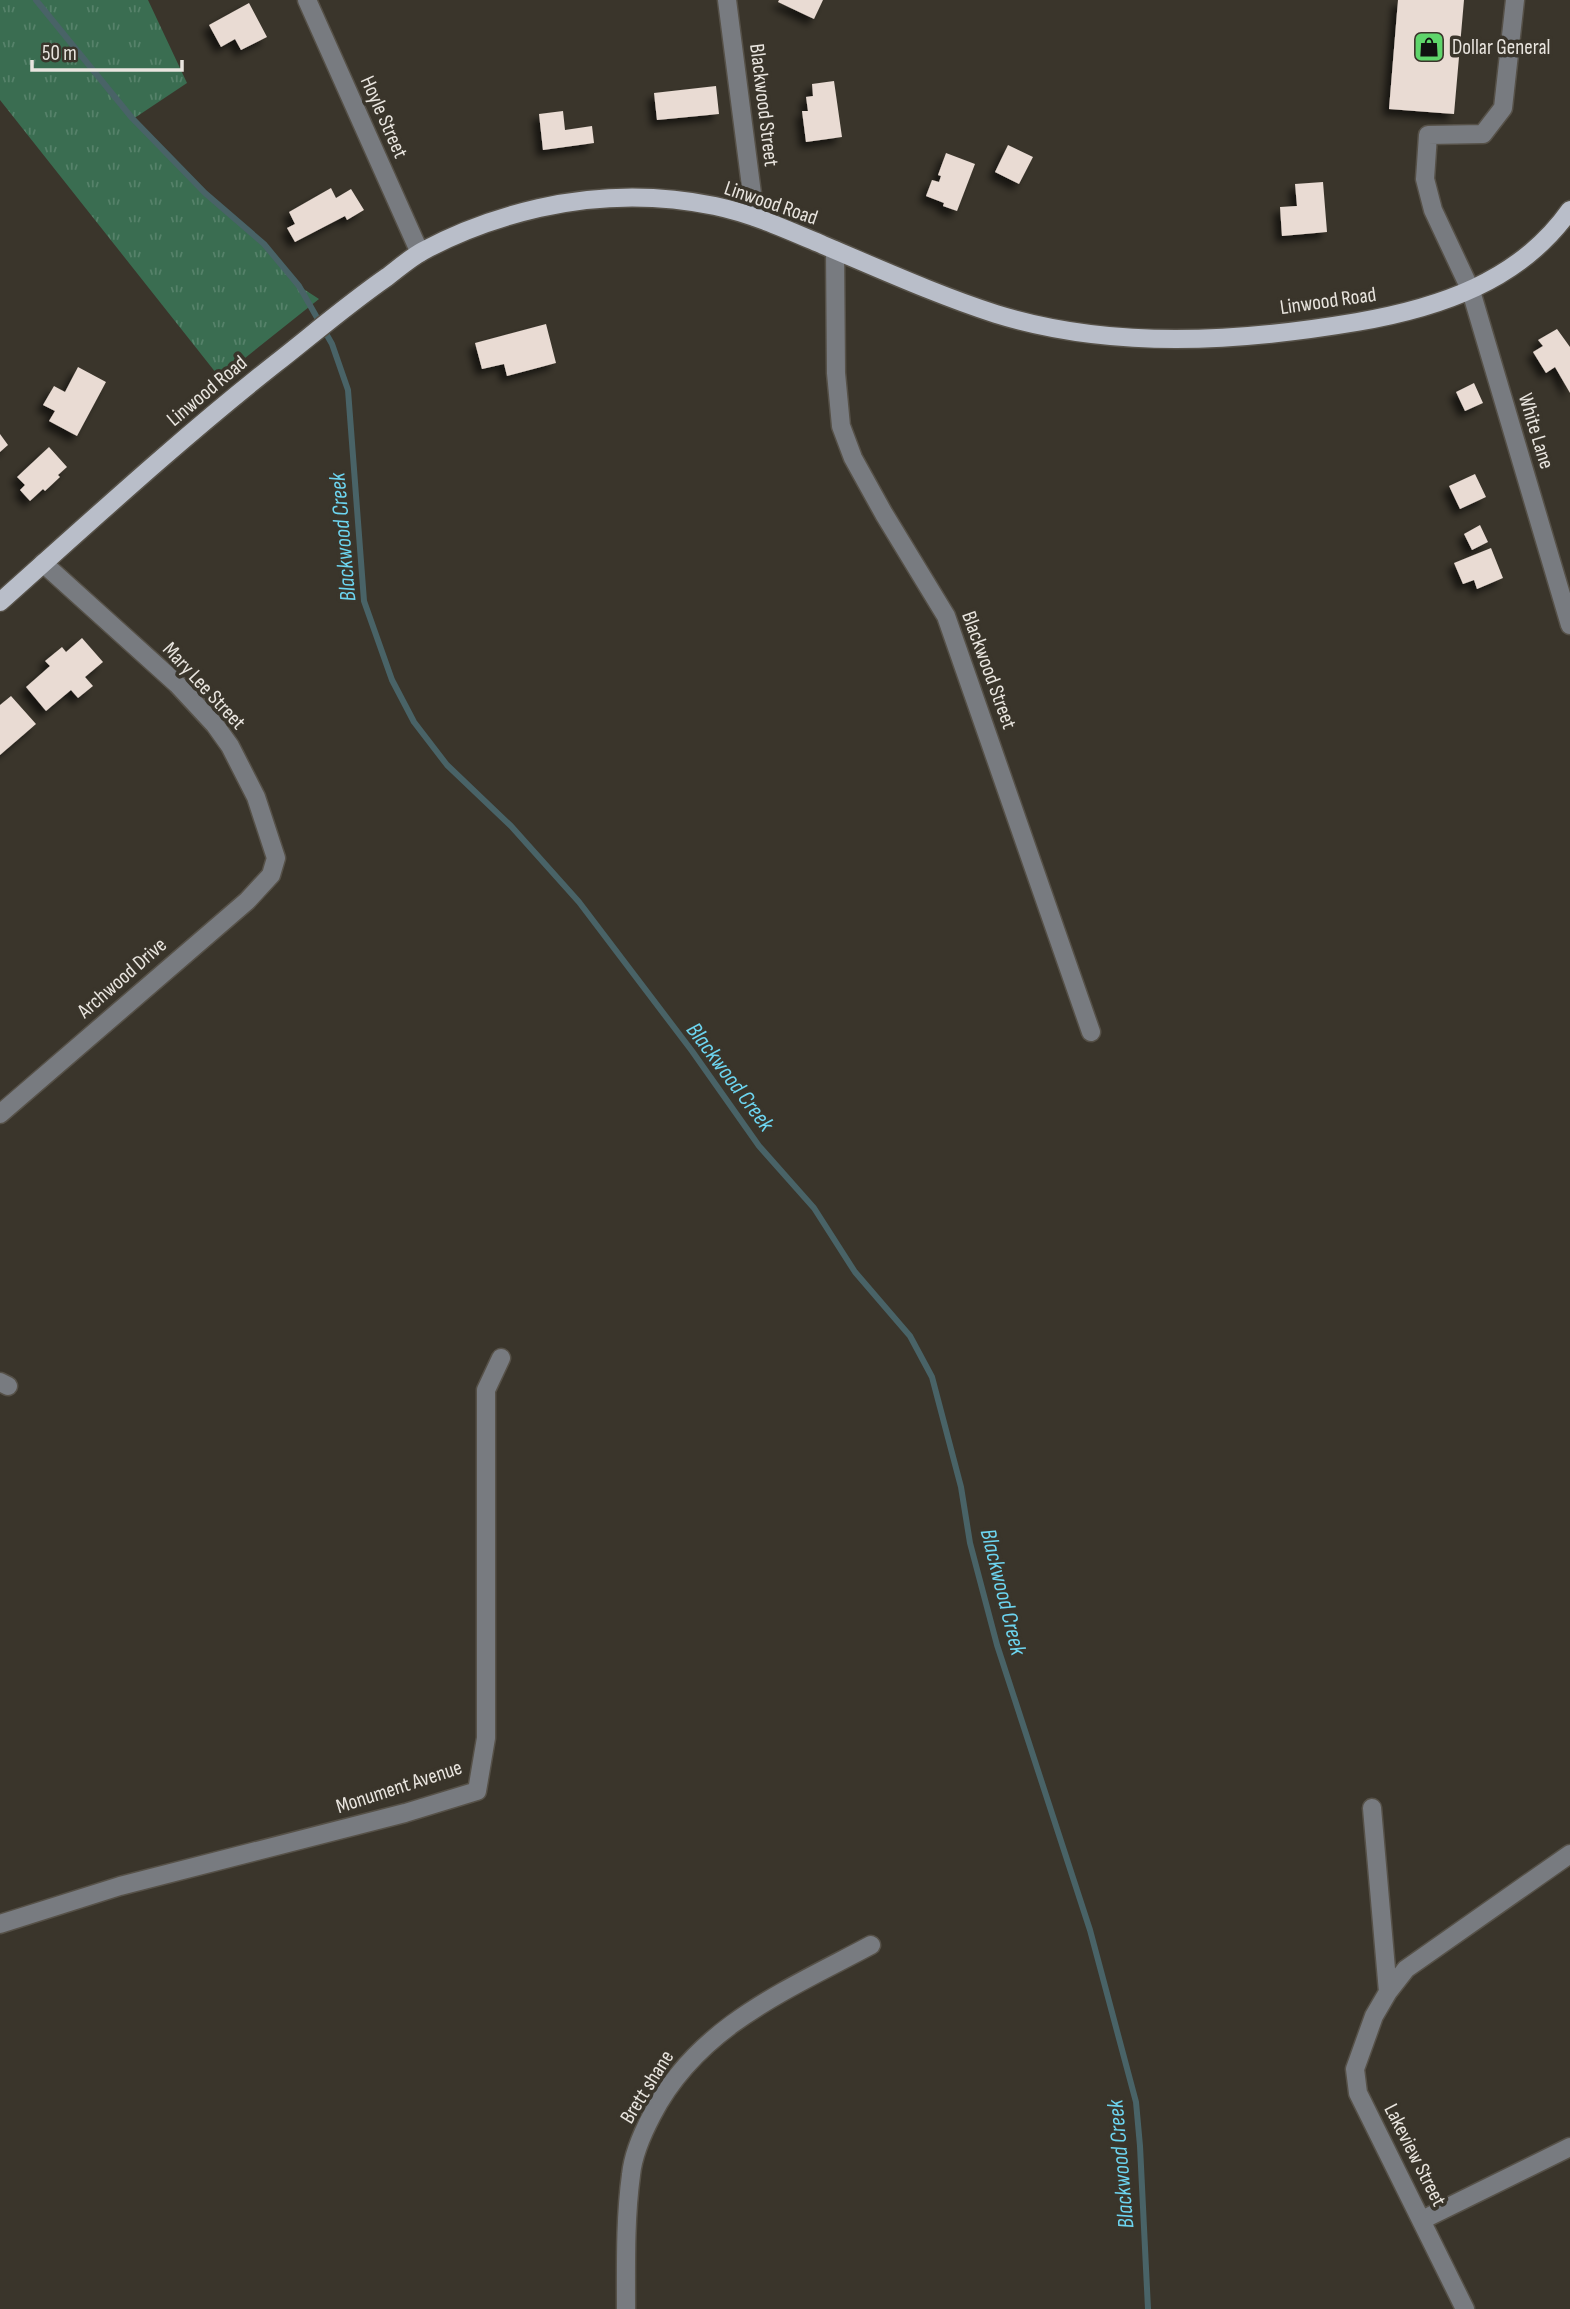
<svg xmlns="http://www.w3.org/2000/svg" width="1570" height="2309" viewBox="0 0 1570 2309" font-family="'Sofia Sans Condensed',sans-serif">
	<defs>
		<pattern id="park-tufts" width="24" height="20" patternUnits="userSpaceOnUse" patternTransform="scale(1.75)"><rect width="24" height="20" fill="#3a6d51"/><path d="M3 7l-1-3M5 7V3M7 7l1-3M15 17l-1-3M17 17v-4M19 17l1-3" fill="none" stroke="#56826a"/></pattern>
		<filter id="shadow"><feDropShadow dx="-6" dy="6" stdDeviation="3.5" flood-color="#0009"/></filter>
	</defs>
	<rect width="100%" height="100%" fill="#3a352b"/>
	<path fill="url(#park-tufts)" d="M0 0H148L187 83 133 119 205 193 264 244 299 286 319 299 220 378 0 100Z"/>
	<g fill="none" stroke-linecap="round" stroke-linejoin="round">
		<path stroke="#496367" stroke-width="6" d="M36 0 132 118 205 193 264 244 299 286 332 344 348 390 364 601 392 680 414 722 447 765 511 826 579 902 692 1051 759 1146 814 1208 855 1272 910 1336 932 1377 961 1487 970 1543 997 1645 1090 1930 1136 2102 1140 2146 1148 2309"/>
	</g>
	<path fill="#e9dbd3" filter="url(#shadow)" d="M779 0H823L814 19 778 2Z
		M1398 0H1464L1454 114 1389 109Z
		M249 3 267 37 241 50 235 39 221 47 209 25Z
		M834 81 842 137 806 142 802 111H808L806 97 813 96 812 84Z
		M716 86 719 114 657 120 654 93Z
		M563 111 565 130 592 126 594 143 543 150 539 114Z
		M1008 145 1033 157 1019 184 995 172Z
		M946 153 975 164 957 211 943 206 944 203 926 196 932 180 939 182 941 176 938 175Z
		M1323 182 1327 232 1282 236 1280 207 1297 206 1295 184Z
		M331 188 336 198 351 189 364 210 347 220 345 216 295 242 287 228 295 224 289 212Z
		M546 324 556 363 507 376 504 364 482 369 475 343Z
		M1557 329 1570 347V393L1555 367 1546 373 1533 352 1543 346 1538 340Z
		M78 367 106 382 77 436 49 421 55 411 43 405 54 386 65 392Z
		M1474 383 1483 403 1465 411 1456 392Z
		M0 434 8 445 0 452Z
		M49 447 67 467 58 475 60 477 45 491 43 489 30 501 20 490 25 485 17 477Z
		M1475 474 1486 497 1460 509 1449 486Z
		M1480 525 1488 542 1472 550 1464 534Z
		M1491 548 1503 578 1477 589 1474 580 1463 584 1454 563Z
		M82 638 103 662 85 677 93 686 78 698 71 690 46 711 26 687 50 666 45 661 62 647 66 652Z
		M11 696 36 724 0 755V705Z"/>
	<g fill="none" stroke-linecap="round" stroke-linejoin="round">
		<g stroke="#565148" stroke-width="21">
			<path id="minor" d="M307 0 420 253
				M727 0 755 217
				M1515 0 1503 108 1483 134 1428 135 1425 179 1433 210 1471 291 1570 625
				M835 250 836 373 841 426 853 458 884 514 946 616 1091 1032
				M0 1114 247 901 271 875 276 858 256 797 230 746 215 725 177 684 43 563
				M0 1382 8 1386
				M1372 1808 1388 1992
				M0 1924 120 1886 405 1813 477 1791 486 1738V1390L501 1358
				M1422 2220 1570 2147
				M626 2309C626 2265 625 2219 631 2175 633 2154 642 2134 652 2115 698 2026 787 1990 871 1945
				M1465 2309 1358 2093 1355 2069 1374 2016 1388 1992 1406 1969 1570 1854"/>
		</g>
		<g stroke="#565148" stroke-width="21">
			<path id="major" d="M0 602C91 521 180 439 275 364 312 335 348 304 387 277 399 268 410 258 423 251 458 232 500 217 539 208 597 195 657 194 715 206 753 214 788 230 823 245 880 269 937 295 996 314 1112 350 1239 342 1357 322 1439 308 1520 281 1570 210"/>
		</g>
		<use href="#minor" stroke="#787b80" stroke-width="18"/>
		<use href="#major" stroke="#b9bec9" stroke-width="18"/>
	</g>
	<defs>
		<g id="shop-square" transform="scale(1.575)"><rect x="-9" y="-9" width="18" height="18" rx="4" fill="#5fd56b" stroke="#3a352b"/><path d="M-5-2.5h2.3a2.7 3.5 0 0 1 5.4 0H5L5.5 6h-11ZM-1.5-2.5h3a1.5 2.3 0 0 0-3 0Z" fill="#111"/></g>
	</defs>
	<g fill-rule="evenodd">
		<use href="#shop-square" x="1429" y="47"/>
	</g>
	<g text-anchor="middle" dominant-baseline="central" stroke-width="7" stroke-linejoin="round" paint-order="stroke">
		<g font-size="21" fill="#e9e5df" stroke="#3a352b" text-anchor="start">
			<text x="1452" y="47">Dollar General</text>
		</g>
		<g font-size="21" fill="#e9e5df" stroke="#3a352b">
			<text transform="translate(764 105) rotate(83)">Blackwood Street</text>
			<text transform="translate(384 117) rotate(66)">Hoyle Street</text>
			<text transform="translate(771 203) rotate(19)">Linwood Road</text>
			<text transform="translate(1328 301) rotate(-8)">Linwood Road</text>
			<text transform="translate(207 391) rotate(-40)">Linwood Road</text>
			<text transform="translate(1536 431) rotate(73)">White Lane</text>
			<text transform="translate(989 670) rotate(70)">Blackwood Street</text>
			<text transform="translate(204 686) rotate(47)">Mary Lee Street</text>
			<text transform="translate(122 978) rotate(-41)">Archwood Drive</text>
			<text transform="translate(399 1787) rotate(-18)">Monument Avenue</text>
			<text transform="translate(647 2087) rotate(-58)">Brett shane</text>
			<text transform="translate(1415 2155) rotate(63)">Lakeview Street</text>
		</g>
		<g font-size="23" font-style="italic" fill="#6dd5f0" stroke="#3a352b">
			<text transform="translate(343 537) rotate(-95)">Blackwood Creek</text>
			<text transform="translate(730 1077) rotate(53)">Blackwood Creek</text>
			<text transform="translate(1003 1592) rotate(76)">Blackwood Creek</text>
			<text transform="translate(1121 2164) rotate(-95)">Blackwood Creek</text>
		</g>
	</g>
	<path d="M32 60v10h150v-10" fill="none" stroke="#e9e5df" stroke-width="3.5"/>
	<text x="42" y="60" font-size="21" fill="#e9e5df" stroke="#3a352b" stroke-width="5" paint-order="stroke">50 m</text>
</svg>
